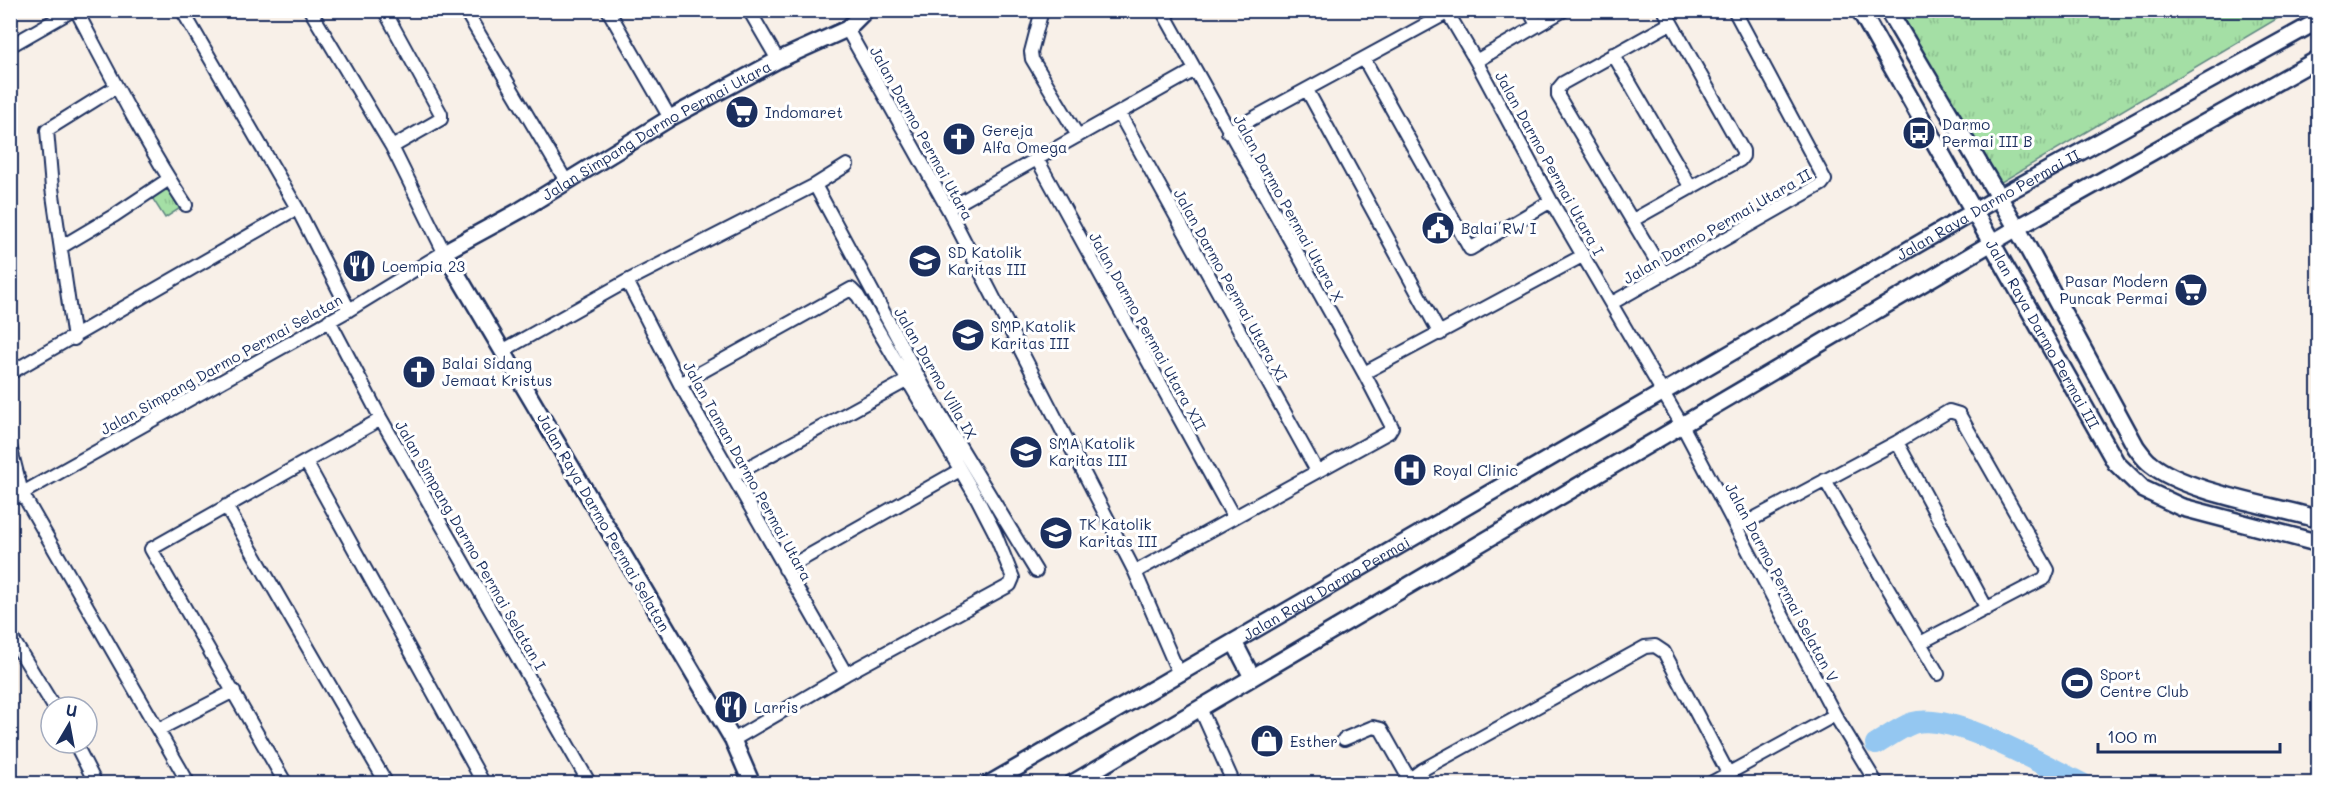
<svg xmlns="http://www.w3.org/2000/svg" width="2329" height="794" viewBox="0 0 2329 794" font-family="Mali,sans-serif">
	<defs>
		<pattern id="grass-tufts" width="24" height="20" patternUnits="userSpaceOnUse" patternTransform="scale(1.5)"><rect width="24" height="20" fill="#a4dfa5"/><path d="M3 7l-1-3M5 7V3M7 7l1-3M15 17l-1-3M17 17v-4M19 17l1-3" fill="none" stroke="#8dc090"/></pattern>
	</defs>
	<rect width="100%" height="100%" fill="#f8f0e8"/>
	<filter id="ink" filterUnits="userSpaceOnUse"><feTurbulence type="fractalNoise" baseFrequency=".0167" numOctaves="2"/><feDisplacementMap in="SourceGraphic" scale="12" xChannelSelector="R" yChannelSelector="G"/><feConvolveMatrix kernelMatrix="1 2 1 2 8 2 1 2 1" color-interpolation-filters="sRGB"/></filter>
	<g filter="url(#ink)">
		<path fill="url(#grass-tufts)" stroke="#608782" stroke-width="1.5" d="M1900 11H2290L1998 184Z
			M159 187 162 191 170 187 185 205 165 218 149 193Z"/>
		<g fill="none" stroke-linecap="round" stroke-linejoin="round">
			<path stroke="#94c7f1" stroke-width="22" d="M1876 744C1888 737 1901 727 1913 723 1952 711 2045 766 2082 784"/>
			<g stroke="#1b2f5e" stroke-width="16">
				<path id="minor" d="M76 10C111 76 145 143 186 205
					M182 10 297 208 349 310
					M384 10 441 114V119L392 147
					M465 10 566 181
					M608 10 670 118
					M749 10 778 60
					M1042 10 1031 52 1032 59 1078 136
					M1446 10 1476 61 1551 201 1682 425 1835 715 1877 784
					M1529 10 1537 25
					M847 29 948 209 1135 572 1179 674
					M10 46 73 10
					M1613 54 1691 188
					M1364 59 1470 249 1551 201
					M1476 61 1564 10
					M1307 90 1440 334
					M1119 113 1317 471
					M1228 132 1447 13
					M1037 159 1233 516
					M815 185 924 387 1036 571
					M948 209 1195 70
					M1633 220 1740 160 1743 156V151L1664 10
					M61 247 115 215 169 179
					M1664 274 1558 96V89L1563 83 1671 23
					M627 281 680 384 846 674
					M1612 303 1822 184 1825 180 1734 10
					M329 320 381 419 590 784
					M74 339 52 188 47 130 116 87
					M504 350 627 281 815 185 847 165
					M10 373 297 208
					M1364 373 1584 255
					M680 384 851 289 858 296 978 500 994 531 1013 578 1010 585 846 674 733 740
					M1897 442 1987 609
					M10 446 22 493 189 784
					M306 462 484 784
					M734 475 908 380
					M1825 480 1938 674
					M10 500 349 310 444 252 392 147 310 10
					M226 506 387 784
					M1738 527 1897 442 1949 411 1959 414 2048 570 2045 578 1920 643
					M785 569 960 470
					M1135 572 1389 432 1392 427 1364 373 1162 10
					M10 635 54 707
					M1200 708 1234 784
					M160 729 234 691
					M1344 739 1373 727 1381 729 1412 784
					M75 743 96 784
					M1410 779 1422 770 1645 647 1655 646 1664 652 1728 773
					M286 784 151 549 381 419
					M1709 784 1835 715"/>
			</g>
			<g stroke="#1b2f5e" stroke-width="20">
				<g id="tertiary">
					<path d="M1234 642 1252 677"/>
					<path id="s1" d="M752 784 733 740 444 252 519 211 670 118 778 60 847 29 866 10"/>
					<path id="s2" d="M989 784 1999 197 2318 21"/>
					<path d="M1071 784 2017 228 2318 59"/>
				</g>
			</g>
			<g stroke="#1b2f5e" stroke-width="21">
				<g id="secondary">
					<path id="s3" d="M1860 10 2116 463 2143 489 2181 507 2318 543"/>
					<path d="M1888 10 2017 228 2136 447C2140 452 2145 460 2151 464 2185 492 2274 506 2318 519"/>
				</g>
			</g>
			<use href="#minor" stroke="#fff" stroke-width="12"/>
			<use href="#tertiary" stroke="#fff" stroke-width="15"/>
			<use href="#secondary" stroke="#fff" stroke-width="16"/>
		</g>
	</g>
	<defs>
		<g id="supermarket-disc" transform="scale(1.725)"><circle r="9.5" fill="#1b2f5e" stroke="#fff"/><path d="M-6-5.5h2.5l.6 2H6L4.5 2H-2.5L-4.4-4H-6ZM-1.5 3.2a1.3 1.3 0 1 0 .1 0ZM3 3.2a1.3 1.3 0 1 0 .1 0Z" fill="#fff"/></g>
		<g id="bus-disc" transform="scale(1.725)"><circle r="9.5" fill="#1b2f5e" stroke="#fff"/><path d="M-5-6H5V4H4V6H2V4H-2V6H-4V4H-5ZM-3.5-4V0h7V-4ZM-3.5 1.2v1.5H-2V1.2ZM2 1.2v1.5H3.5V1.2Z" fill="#fff"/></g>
		<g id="church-disc" transform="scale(1.725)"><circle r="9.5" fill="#1b2f5e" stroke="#fff"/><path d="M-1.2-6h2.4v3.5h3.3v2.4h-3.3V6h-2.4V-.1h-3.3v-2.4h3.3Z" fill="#fff"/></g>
		<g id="civic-disc" transform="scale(1.725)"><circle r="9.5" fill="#1b2f5e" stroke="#fff"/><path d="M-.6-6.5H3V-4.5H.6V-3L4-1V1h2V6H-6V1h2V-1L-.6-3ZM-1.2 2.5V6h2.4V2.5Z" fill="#fff"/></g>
		<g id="school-disc" transform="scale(1.725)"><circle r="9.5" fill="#1b2f5e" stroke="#fff"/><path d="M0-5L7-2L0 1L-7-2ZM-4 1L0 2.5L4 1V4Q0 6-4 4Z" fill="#fff"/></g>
		<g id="restaurant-disc" transform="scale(1.725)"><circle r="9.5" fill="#1b2f5e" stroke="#fff"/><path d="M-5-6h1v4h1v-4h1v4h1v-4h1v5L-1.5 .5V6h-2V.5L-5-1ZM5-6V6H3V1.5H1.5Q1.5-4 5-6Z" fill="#fff"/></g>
		<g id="hospital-disc" transform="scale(1.725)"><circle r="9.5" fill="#1b2f5e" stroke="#fff"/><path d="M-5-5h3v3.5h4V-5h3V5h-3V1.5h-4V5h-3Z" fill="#fff"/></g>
		<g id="stadium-disc" transform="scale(1.725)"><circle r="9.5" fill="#1b2f5e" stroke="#fff"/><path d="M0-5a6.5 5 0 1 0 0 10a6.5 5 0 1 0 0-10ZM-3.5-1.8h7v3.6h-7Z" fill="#fff"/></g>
		<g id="shop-disc" transform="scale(1.725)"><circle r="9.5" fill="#1b2f5e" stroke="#fff"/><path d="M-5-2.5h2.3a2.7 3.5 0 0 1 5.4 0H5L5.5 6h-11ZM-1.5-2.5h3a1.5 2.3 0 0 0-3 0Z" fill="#fff"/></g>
	</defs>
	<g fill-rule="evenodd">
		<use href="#supermarket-disc" x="742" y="112"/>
		<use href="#bus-disc" x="1919" y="133"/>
		<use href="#church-disc" x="959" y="139"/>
		<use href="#civic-disc" x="1438" y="228"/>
		<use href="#school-disc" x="925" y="261"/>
		<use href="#restaurant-disc" x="359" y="266"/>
		<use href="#supermarket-disc" x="2191" y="290"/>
		<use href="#school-disc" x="968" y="335"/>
		<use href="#church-disc" x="419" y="372"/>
		<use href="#school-disc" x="1026" y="452"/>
		<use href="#hospital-disc" x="1410" y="470"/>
		<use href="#school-disc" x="1056" y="533"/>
		<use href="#stadium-disc" x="2077" y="683"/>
		<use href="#restaurant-disc" x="731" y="707"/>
		<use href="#shop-disc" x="1267" y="741"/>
	</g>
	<g text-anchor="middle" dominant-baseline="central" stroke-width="6" stroke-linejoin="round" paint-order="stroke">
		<g font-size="15" fill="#1b2f5e" stroke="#fff" text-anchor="start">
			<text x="765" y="112">Indomaret</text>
			<text x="1942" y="124">Darmo<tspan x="1942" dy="17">Permai III B</tspan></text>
			<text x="982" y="130">Gereja<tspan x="982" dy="17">Alfa Omega</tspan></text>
			<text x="1461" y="228">Balai RW I</text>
			<text x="948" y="252">SD Katolik<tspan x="948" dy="17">Karitas III</tspan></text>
			<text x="382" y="266">Loempia 23</text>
			<text x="2168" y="281" text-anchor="end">Pasar Modern<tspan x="2168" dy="17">Puncak Permai</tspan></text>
			<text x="991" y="326">SMP Katolik<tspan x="991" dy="17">Karitas III</tspan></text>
			<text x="442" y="363">Balai Sidang<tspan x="442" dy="17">Jemaat Kristus</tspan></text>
			<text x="1049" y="443">SMA Katolik<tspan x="1049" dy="17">Karitas III</tspan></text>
			<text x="1433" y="470">Royal Clinic</text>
			<text x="1079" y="524">TK Katolik<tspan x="1079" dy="17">Karitas III</tspan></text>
			<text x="2100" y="674">Sport<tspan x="2100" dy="17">Centre Club</tspan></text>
			<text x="754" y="707">Larris</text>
			<text x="1290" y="741">Esther</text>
		</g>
		<g font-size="15" fill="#1b2f5e" stroke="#fff">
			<text stroke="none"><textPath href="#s1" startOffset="860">Jalan Simpang Darmo Permai Utara</textPath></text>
			<text transform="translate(922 133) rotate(61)">Jalan Darmo Permai Utara</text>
			<text transform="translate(1550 163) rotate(61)">Jalan Darmo Permai Utara I</text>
			<text stroke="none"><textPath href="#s2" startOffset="1155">Jalan Raya Darmo Permai II</textPath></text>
			<text transform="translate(1289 208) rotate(61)">Jalan Darmo Permai Utara X</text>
			<text transform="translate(1717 226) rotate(-30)">Jalan Darmo Permai Utara II</text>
			<text transform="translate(1231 285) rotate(61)">Jalan Darmo Permai Utara XI</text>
			<text transform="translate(1148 331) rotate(61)">Jalan Darmo Permai Utara XII</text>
			<text stroke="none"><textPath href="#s3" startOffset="372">Jalan Raya Darmo Permai III</textPath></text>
			<text transform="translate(221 364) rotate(-29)">Jalan Simpang Darmo Permai Selatan</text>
			<text transform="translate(936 373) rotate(60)">Jalan Darmo Villa IX</text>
			<text transform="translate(748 471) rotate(61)">Jalan Taman Darmo Permai Utara</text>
			<text transform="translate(604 522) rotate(60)">Jalan Raya Darmo Permai Selatan</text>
			<text transform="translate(471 545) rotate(60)">Jalan Simpang Darmo Permai Selatan I</text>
			<text transform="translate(1782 582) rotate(62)">Jalan Darmo Permai Selatan V</text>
			<text stroke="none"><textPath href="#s2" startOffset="390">Jalan Raya Darmo Permai</textPath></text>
		</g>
	</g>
	<rect width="2329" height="794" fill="none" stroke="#fff" stroke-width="36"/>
	<rect x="18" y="18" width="2293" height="758" fill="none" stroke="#1b2f5e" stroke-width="2" filter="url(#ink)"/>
	<g transform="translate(69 725) rotate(10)"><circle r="28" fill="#ffffff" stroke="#a4acbf" stroke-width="1.5"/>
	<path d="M0-4.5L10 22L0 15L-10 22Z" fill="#1b2f5e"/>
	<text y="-9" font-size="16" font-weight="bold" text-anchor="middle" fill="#1b2f5e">U</text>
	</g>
	<path d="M2098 743v9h182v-9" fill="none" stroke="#1b2f5e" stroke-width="3"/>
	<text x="2107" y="743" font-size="18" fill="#1b2f5e" stroke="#ffffff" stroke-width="4.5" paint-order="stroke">100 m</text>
</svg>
